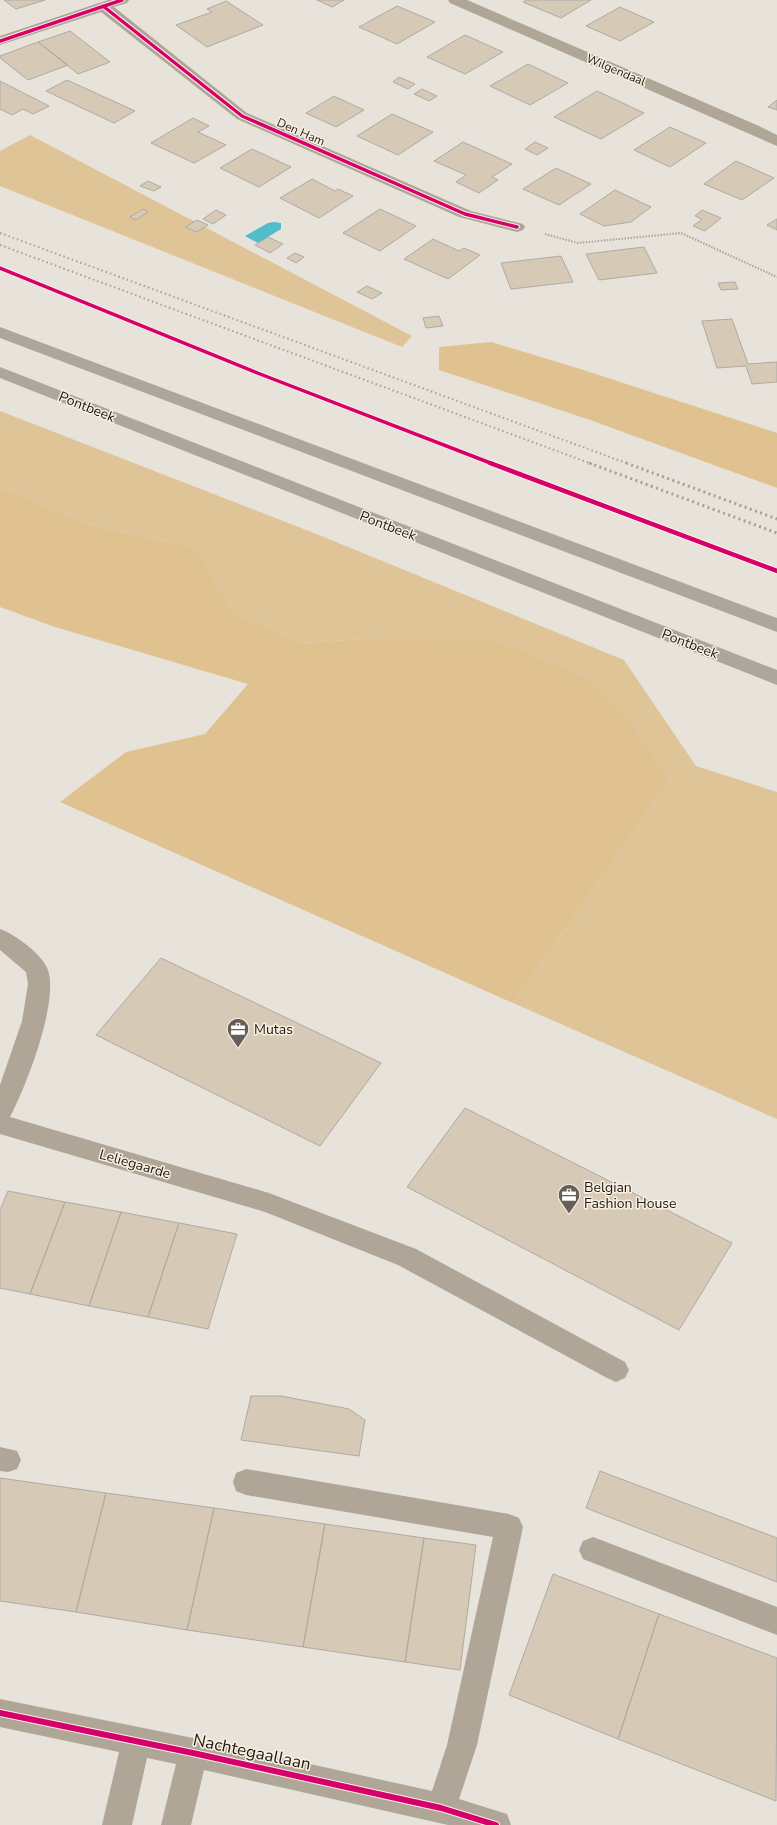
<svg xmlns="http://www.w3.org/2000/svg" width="777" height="1825" viewBox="0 0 777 1825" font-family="'Nunito Sans',sans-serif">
	<rect width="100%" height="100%" fill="#e7e2da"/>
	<path fill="#dfc498" d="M30 135 412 336 402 347 0 186V151Z
		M0 411 314 533 624 660 696 766 777 792V1119L513 1003 669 781 384 638 301 643 232 611 197 548 92 525 0 487Z"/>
	<path fill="#e0c290" d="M491 342 574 367 777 433V488L590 420 439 370V347Z
		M0 487 92 525 197 548 232 611 301 643 384 638 502 643 586 678 630 724 669 781 513 1003 60 802 126 752 205 734 248 684 55 627 0 607Z"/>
	<path fill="#4fbdcb" d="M274 222 281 223V229L258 243 245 236 268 223Z"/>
	<path fill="#d6cab6" stroke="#aeaaa4" d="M4 0H45L16 9Z
		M317 0H344L332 7Z
		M527 0H591L561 18 523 2Z
		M226 1 263 25 207 47 176 25 212 12 207 9Z
		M397 6 435 22 397 44 359 27Z
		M620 7 654 22 620 41 586 26Z
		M70 31 110 62 78 74 38 42Z
		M465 35 503 52 465 74 427 57Z
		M38 42 68 65 28 80 0 58V56Z
		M528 64 568 83 530 105 490 86Z
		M399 77 415 84 408 89 393 82Z
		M67 80 135 111 114 123 46 91Z
		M0 81 49 106 33 114 23 109 12 115 0 109Z
		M422 89 437 96 429 101 414 94Z
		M597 91 644 113 601 139 554 117Z
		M334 96 364 110 336 127 306 113Z
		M777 100V110L768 107Z
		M392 114 433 132 398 155 357 136Z
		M193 118 209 126 198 132 226 145 194 163 151 143Z
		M670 127 706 143 670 167 634 150Z
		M463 142 512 164 492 177 498 180 479 193 456 182 466 175 434 161Z
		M535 142 548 148 537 155 525 149Z
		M252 149 291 167 259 187 220 168Z
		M736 161 774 178 742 200 704 184Z
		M556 168 591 184 559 205 523 189Z
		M312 179 335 191 338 189 353 196 319 218 280 198Z
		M148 181 161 187 154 191 140 186Z
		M615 190 651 207 631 222 604 226 580 214Z
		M143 209 148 212 136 220 130 217Z
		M380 209 416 226 380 251 343 233Z
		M216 210 226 215 213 224 203 219Z
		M702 210 721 218 705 231 693 226 702 219 695 216Z
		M777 219V230L767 225Z
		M197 220 208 225 197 232 185 227Z
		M268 237 283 244 270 253 255 245Z
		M433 239 459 251 464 248 480 255 448 279 404 259Z
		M644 247 657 273 599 280 586 254Z
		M295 253 304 257 296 263 287 258Z
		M561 256 573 282 511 289 501 263Z
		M735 282 738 289 721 290 718 283Z
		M367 286 382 293 372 299 357 292Z
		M439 316 443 326 426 328 423 318Z
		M732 319 748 364 777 362V382L752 384 746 366 717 368 702 321Z
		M161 958 381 1063 320 1146 96 1035Z
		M465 1108 732 1243 679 1330 407 1187Z
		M8 1191 65 1202 30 1294 0 1288V1210Z
		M65 1202 121 1212 89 1306 30 1294Z
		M121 1212 179 1223 148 1317 89 1306Z
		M179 1223 237 1234 208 1329 148 1317Z
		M251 1396H281L349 1409 365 1420 359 1456 241 1440Z
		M600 1471 777 1538V1582L586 1508Z
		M0 1478 106 1493 76 1612 0 1601Z
		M106 1493 214 1508 187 1630 76 1612Z
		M214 1508 325 1524 303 1647 187 1630Z
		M325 1524 424 1538 405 1662 303 1647Z
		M424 1538 476 1545 460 1670 405 1662Z
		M553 1574 659 1614 618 1739 509 1695Z
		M659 1614 777 1658 776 1801 618 1739Z"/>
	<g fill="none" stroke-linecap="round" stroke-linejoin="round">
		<path stroke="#aca69b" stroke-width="2" stroke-dasharray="1.5 1.5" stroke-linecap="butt" d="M545 234 578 243 681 233 777 277"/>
		<path fill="#afa698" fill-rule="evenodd" d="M108 0H129L127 3 114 7 247 113 471 211 523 224 525 227 523 230 517 232 459 217 237 119 101 12 0 45V36Z
			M448 0H467L759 126 777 135V146L450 3Z
			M0 929C15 934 43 955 48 970 59 1002 26 1087 10 1117L269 1193 416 1249 625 1362 629 1370 625 1378 616 1382 607 1378 398 1265 265 1212 0 1134V1085L22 1021 28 984 26 972 0 950Z
			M0 1447 17 1451 21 1460 17 1469 8 1472 0 1471Z
			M246 1469 509 1514 519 1518 523 1527 477 1745 459 1799 507 1814 511 1825H448L204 1770 191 1825H161L176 1764 147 1758 132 1825H102L119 1752 0 1727V1699L193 1738 432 1791 447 1745 493 1537 246 1495 236 1491 233 1482 236 1473Z
			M593 1537 777 1607V1635L583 1559 579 1550 583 1541Z"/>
		<path fill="#aea69d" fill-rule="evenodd" d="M0 327 777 618V632L0 338Z
			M0 367 777 670V685L0 378Z"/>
		<path stroke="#a6a196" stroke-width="2" stroke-dasharray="1.5 3" stroke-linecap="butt" d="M0 233 629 464
			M0 245 592 464"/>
		<path stroke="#a6a196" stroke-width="3" stroke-dasharray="2 3.5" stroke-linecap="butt" d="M589 463 777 533
			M626 463 777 519"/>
		<g stroke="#faf0e1" stroke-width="5.5">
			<path id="cycleway-far2" d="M103 6 242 116 465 214 517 227
				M0 41 122 0
				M0 268 260 374 493 464"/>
		</g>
		<g stroke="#faf0e1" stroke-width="7">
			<path id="cycleway-far1" d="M490 463 777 571"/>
		</g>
		<g stroke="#faf0e1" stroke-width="8">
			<path id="cycleway" d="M0 1713 193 1753 441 1808 496 1825"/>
		</g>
		<use href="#cycleway-far2" stroke="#d6006c" stroke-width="3.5"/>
		<use href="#cycleway-far1" stroke="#d6006c" stroke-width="4.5"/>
		<use href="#cycleway" stroke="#d6006c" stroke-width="6"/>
	</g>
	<defs>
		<g id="office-pin" transform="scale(1.15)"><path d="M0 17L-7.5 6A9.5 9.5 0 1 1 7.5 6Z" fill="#645f59" stroke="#faf0e1"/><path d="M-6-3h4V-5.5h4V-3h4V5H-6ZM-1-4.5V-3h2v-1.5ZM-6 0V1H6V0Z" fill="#fff"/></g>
	</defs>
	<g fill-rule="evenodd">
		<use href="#office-pin" x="238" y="1029"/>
		<use href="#office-pin" x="569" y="1195"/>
	</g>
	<g text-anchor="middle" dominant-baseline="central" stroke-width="3" stroke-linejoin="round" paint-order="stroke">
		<g font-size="12" fill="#1d1914" stroke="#faf0e1">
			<text transform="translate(616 70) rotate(23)">Wilgendaal</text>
			<text transform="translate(301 132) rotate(24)">Den Ham</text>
		</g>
		<g font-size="14" fill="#1d1914" stroke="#faf0e1">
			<text transform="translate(87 407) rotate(22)">Pontbeek</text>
			<text transform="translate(388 526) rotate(21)">Pontbeek</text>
			<text transform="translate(690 644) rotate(21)">Pontbeek</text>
			<text transform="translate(135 1164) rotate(16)">Leliegaarde</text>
		</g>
		<g font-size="14" fill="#1d1914" stroke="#faf0e1" text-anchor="start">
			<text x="254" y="1029">Mutas</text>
			<text x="584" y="1187">Belgian<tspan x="584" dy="16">Fashion House</tspan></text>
		</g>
		<g font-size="17" fill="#1d1914" stroke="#faf0e1">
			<text transform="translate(252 1752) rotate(12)">Nachtegaallaan</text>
		</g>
	</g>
</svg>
